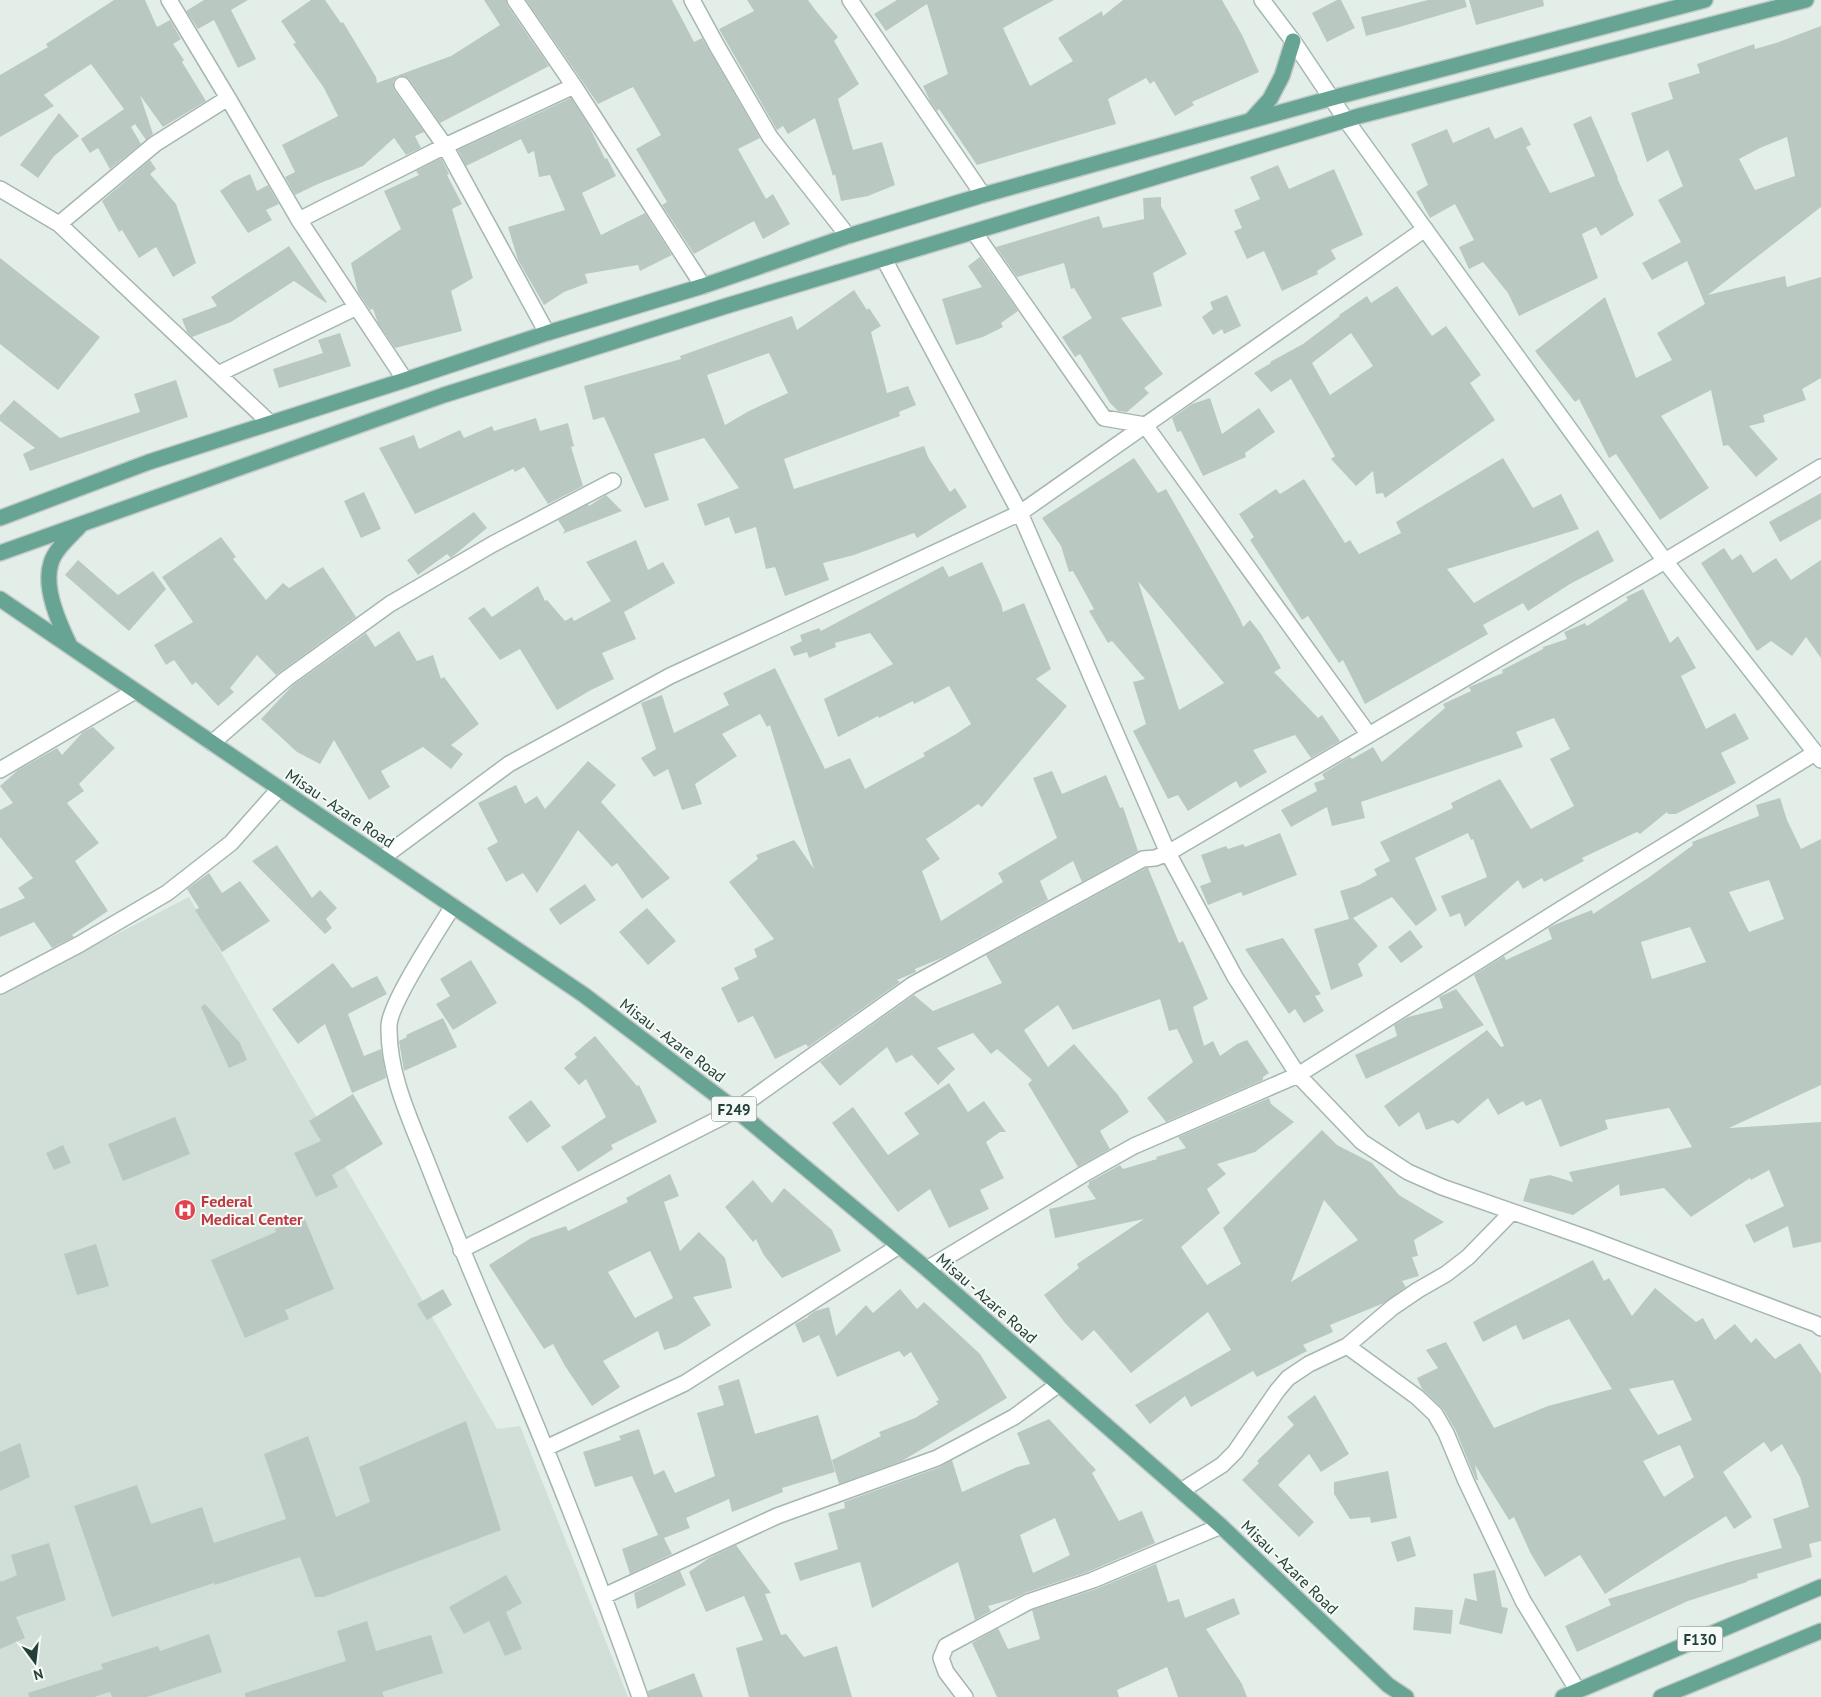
<svg xmlns="http://www.w3.org/2000/svg" width="1821" height="1697" viewBox="0 0 1821 1697" font-family="'PT Sans',sans-serif">
	<rect width="100%" height="100%" fill="#e4eee9"/>
	<path fill="#d2ded8" d="M189 897 497 1429 520 1426 628 1697H0V994Z"/>
	<path fill="#b9c9c2" fill-rule="evenodd" d="M114 0H145L157 27 170 20 181 39 173 44 184 60 182 62 206 101 163 127 140 95 153 134 146 140 135 124 131 127 141 144 110 169 98 148 90 153 81 139 124 109 91 64 44 95 54 106 0 137V75L48 47 46 44Z
		M204 0H248L231 10 256 59 238 68 214 20 198 29 186 11Z
		M311 0H325L341 23 343 22 376 77 377 83 451 56 500 25 484 0H506L507 5 549 66 440 123 409 79 402 76 397 77 393 82 394 90 424 132 415 136 421 148 406 155 394 138 363 166 318 184 295 195 285 177 295 172 282 145 338 116 324 88 293 44 296 43 281 21Z
		M526 0H672L694 42 702 38 760 138 738 149 766 199 773 194 790 224 763 239 754 221 694 254 662 205 667 202 636 149 661 135 633 87 598 104Z
		M747 0H808L816 11 838 37 834 41 859 84 838 99 853 150 882 142 895 185 868 196 841 201 835 174 833 176 815 118 788 134 783 126 777 130 719 29 754 11Z
		M897 0H1054L1003 28 1030 86 1073 61 1058 38 1102 11 1103 16 1123 0H1222L1242 35 1259 72 1192 102 1194 105 1175 116 1154 81 1150 84 1146 78 1108 99 1116 124 977 165 939 109 937 111 930 101 923 86 948 74 927 4 886 31 874 14Z
		M1337 0H1341L1355 28 1327 42 1312 13Z
		M1428 0H1465L1467 7 1403 26 1366 36 1361 17Z
		M1469 0H1543L1544 6 1476 25Z
		M1821 26V207L1708 295 1785 276 1787 287 1821 277V378L1802 389 1806 400 1763 415 1765 422 1749 426 1778 459 1756 477 1728 445 1723 446 1711 390 1661 416 1709 488 1660 520 1616 454 1609 458 1579 399 1575 402 1535 351 1605 297 1636 378 1672 360 1657 333 1705 304 1687 261 1652 280 1642 263 1681 242 1658 200 1683 186 1668 150 1647 162 1631 113 1673 99 1668 83 1700 73 1697 64 1754 44 1755 49 1776 43ZM1787 137 1795 176 1755 190 1739 159 1760 148Z
		M571 98 589 126 605 159 607 158 616 176 582 193 601 235 645 213 672 255 640 271 638 265 585 274 588 283 564 292 544 305 518 260 508 227 565 210 550 175 539 177 534 151 528 154 521 139 466 166 458 150Z
		M59 113 79 136 54 156 38 178 20 165Z
		M1591 116 1618 178H1617L1634 215 1601 236 1596 227 1582 234 1598 278 1519 316 1508 293 1483 262 1469 269 1459 247 1474 240 1455 204 1430 218 1416 192 1428 185 1411 144 1447 129 1453 143 1489 127 1495 139 1522 127 1531 145 1526 147 1550 193 1595 176 1573 124Z
		M441 158 449 174 447 175 462 204 452 209 473 278 451 291 462 331 395 348 378 323 373 309 370 310 358 292 351 263 401 229 384 191 419 175 416 171Z
		M150 160 156 169 150 174 176 204 196 263 173 277 156 247 139 258 122 230 119 232 102 201Z
		M1278 165 1289 189 1334 169 1363 235 1331 250 1336 259 1317 271 1318 274 1282 291 1264 251 1247 259 1234 231 1242 228 1234 210 1260 199 1250 177Z
		M250 174 257 191 268 185 279 204 266 210 272 220 248 233 220 191 233 182Z
		M1161 197V206L1187 254 1153 273 1162 306 1121 318 1163 374 1144 388 1149 393 1127 412 1118 411 1110 403 1080 354 1075 357 1062 337 1092 318 1074 288 1071 289 1064 263 1017 277 996 247 1099 216 1103 228 1144 219 1143 198Z
		M289 246 327 302 326 303 294 281 231 322 192 337 187 332 182 319 217 306 211 297Z
		M980 257 1018 311 1001 323 1003 327 983 337 956 345 942 299 982 287 968 266Z
		M0 258 100 337 58 390 0 344Z
		M1397 286 1432 336 1446 326 1481 375 1470 383 1495 420 1385 498 1383 493 1376 494 1373 471 1356 486 1331 459 1335 456 1291 379 1271 392 1254 373 1271 363 1270 362 1303 344 1340 316 1339 315 1367 296 1371 303ZM1351 333 1373 366 1330 395 1312 363Z
		M854 290 867 310 869 308 881 326 871 332 887 393 908 386 916 405 899 412 900 416 784 459 794 489 924 446 928 457 950 492 955 488 967 507 917 538 914 533 854 555 823 563 829 580 785 596 775 567 766 569 756 527 735 534 729 517 705 526 697 504 739 488 704 438 654 454 669 500 645 508 604 417 593 420 584 386 681 359 680 356 792 316 797 330ZM769 353 788 393 749 411 725 425 707 375Z
		M1227 295 1241 326 1224 334 1222 329 1213 335 1202 317 1213 309 1210 302Z
		M340 333 351 366 279 388 273 369 323 353 318 340Z
		M176 380 188 417 30 471 23 454 35 448 0 421V415L14 400 60 438 140 412 134 394Z
		M1210 398 1222 434 1259 408 1275 432 1245 453 1246 457 1203 476 1181 431 1177 432 1172 418 1192 404Z
		M536 418 540 431 568 423 574 446 571 447 583 486 548 504 524 467 515 472 513 469 415 514 379 448 414 435 419 449 460 430 464 438 492 426 494 431Z
		M1134 458 1158 493 1166 489 1240 619 1243 627 1250 620 1261 634 1281 668 1274 672 1318 718 1322 715 1340 741 1311 758 1295 735 1253 750 1267 772 1240 788 1236 781 1188 811 1178 795 1168 799 1133 731 1146 724 1133 682 1145 679 1112 641 1108 643 1089 611 1094 609 1073 571 1069 572 1061 546 1042 518ZM1138 581 1224 683 1179 710Z
		M1503 458 1533 508 1561 494 1579 529 1447 569 1474 603 1598 530 1614 561 1570 584 1528 611 1523 603 1483 625 1488 634 1365 704 1343 660 1339 663 1308 616 1302 620 1250 540 1254 537 1239 514 1276 489 1280 494 1304 479 1345 543 1350 540 1359 554 1401 533 1396 522Z
		M364 492 381 529 361 538 344 501Z
		M1821 493V519L1780 542 1769 522Z
		M606 495 622 511 562 534 565 531 558 520 588 504 589 506Z
		M474 512 487 528 452 557 451 558 447 554 418 575 407 560Z
		M221 537 236 557 233 559 266 600 283 583 289 588 323 567 356 617 276 675 257 655 230 688 234 692 218 706 196 682 192 685 174 660 166 665 154 645 193 622 162 577Z
		M636 540 648 570 663 562 675 583 624 612 636 639 602 653 614 679 591 690 557 710 520 649 500 660 468 618 484 607 492 617 538 586 545 601 547 600 565 621 572 617 574 621 611 601 586 562Z
		M1724 548 1732 560 1741 554 1753 573 1776 558 1791 580 1821 560V658L1806 637 1792 656 1771 641 1757 651 1701 563Z
		M78 560 118 595 153 571 166 589 129 631 65 575Z
		M982 562 1001 604 1003 612 1024 603 1051 669 1036 679 1067 706 982 807 978 804 954 821 926 839 940 859 922 871 941 921 1003 882 998 873 1057 838 1033 778 1052 771 1062 794 1106 775 1120 808 1123 807 1138 851 1082 882 1073 861 1040 881 1048 900 944 957 915 969 916 972 897 980 900 982 808 1047 806 1044 775 1059 753 1016 738 1023 721 988 739 979 734 968 757 957 754 949 774 939 729 882 758 859 756 855 794 840 814 869 770 725 767 727 760 714 722 734 737 756 695 784 702 804 682 810 668 769 654 777 641 758 656 749 641 703 662 695 674 733 729 705 723 693 775 668 825 769 850 758 865 789 925 756 923 753 956 734 971 724 949 686 914 704 913 701 879 718 878 716 838 737 824 699 893 664 870 633 835 643 836 647 809 658 807 652 794 656 790 647 802 641 800 635 819 628 821 631 943 566 949 577Z
		M1643 589 1670 643 1678 636 1696 668 1681 676 1706 729 1735 713 1749 739 1721 753 1736 783 1676 814H1668L1667 812 1640 834 1637 832 1582 858 1584 861 1544 882 1542 878 1523 889 1518 880 1465 927 1460 913 1450 917 1441 896 1487 877 1473 839 1471 840 1468 833 1415 858 1437 910 1416 926 1392 897 1353 918 1378 946 1358 964 1363 976 1331 990 1314 929 1349 919 1340 891 1359 885 1377 875 1374 869 1390 861 1380 842 1453 808 1451 803 1500 779 1531 829 1574 806 1550 759 1570 749 1554 718 1516 732 1523 747 1361 802 1365 818 1332 826 1327 807 1291 827 1281 810 1317 791 1314 783 1325 779 1322 774 1350 757 1352 759 1373 747 1382 762 1445 708 1443 704 1471 691 1469 687 1503 673 1502 670 1543 649V647L1567 639 1564 632 1585 623 1587 626 1628 600 1626 597Z
		M399 631 417 661 433 655 441 679 444 677 479 724 451 745 463 754 451 769 423 747 381 771 390 787 369 800 334 740 320 764 297 752 261 719 292 686 366 633 375 647Z
		M93 727 115 748 79 784 84 791 67 803 99 843 75 861 108 911 72 935 74 937 52 948 34 922 0 937V909L25 898 18 888 33 878 0 837V810L13 803 0 786 18 770 57 748 62 755 83 732Z
		M588 761 616 785 601 802 670 878 642 899 617 863 612 867 578 830 537 893 523 873 506 882 487 848 498 842 478 803 516 785 525 804 537 796 545 809Z
		M1780 798 1787 820 1801 849 1821 839V1085L1729 1128 1821 1122V1242L1793 1248 1788 1226 1754 1243 1745 1225 1784 1206 1769 1170 1751 1180 1750 1178 1691 1217 1664 1188 1620 1196 1619 1184 1573 1215 1523 1201 1530 1179 1550 1175 1573 1182 1569 1172 1692 1147 1669 1108 1605 1120 1608 1129 1560 1147 1541 1099 1526 1106 1523 1101 1498 1115 1488 1098 1458 1124 1453 1120 1426 1130 1419 1112 1399 1127 1384 1106 1487 1030 1501 1047 1504 1046 1474 975 1504 956 1506 960 1552 939 1548 928 1554 925 1592 910 1593 914 1648 878 1693 845 1692 842 1759 816 1756 805ZM1769 880 1784 919 1749 932 1729 892ZM1690 927 1706 962 1652 979 1641 942Z
		M1280 833 1297 875 1243 896 1241 892 1208 905 1200 886 1211 882 1201 855 1226 846 1228 849 1243 844 1245 847Z
		M277 845 312 898 320 890 337 908 326 919 332 928 325 934 252 861Z
		M1146 868H1148L1179 943 1183 941 1208 999 1193 1007 1204 1046 1213 1041 1220 1056 1237 1044 1247 1040 1269 1073 1263 1077V1080L1166 1122 1147 1098 1193 1062 1177 1029 1169 1031 1160 999 1073 1030 1058 1005 1024 1030 1048 1067 1074 1044 1118 1095 1129 1112 1100 1131 1110 1149 1078 1167 1028 1084 1032 1080 997 1049 991 1054 973 1033 937 1048 955 1069 938 1085 912 1055 896 1063 887 1047 840 1086 820 1062 914 995 933 1011 1002 983 986 955Z
		M209 873 222 893 240 881 270 921 222 952 195 910 199 908 187 889Z
		M585 884 596 900 560 925 549 909Z
		M647 908 676 941 648 965 619 932Z
		M1410 930 1423 947 1401 963 1388 947Z
		M1283 938 1321 994 1315 996 1324 1011 1304 1023 1295 1009 1289 1014 1245 949Z
		M471 960 497 1003 453 1030 436 1004 450 996 440 979Z
		M333 963 352 988 377 976 387 994 348 1014 364 1056 381 1049 386 1078 352 1093 325 1024 298 1044 272 1009Z
		M1456 989 1484 1025 1366 1079 1355 1055 1397 1036 1394 1025 1408 1017 1443 1008 1439 997Z
		M205 1004 240 1043 247 1060 229 1068 201 1007Z
		M443 1018 457 1047 404 1071 399 1041 407 1037 406 1035Z
		M595 1036 637 1086 639 1085 657 1122 611 1145 613 1149 578 1172 561 1147 606 1117 586 1079 579 1085 564 1068 577 1057 574 1054Z
		M949 1083 968 1112 984 1101 1006 1132H1000L986 1142 1004 1178 980 1190 989 1209 949 1228 930 1189 898 1212 832 1123 853 1107 888 1155 919 1134 904 1113Z
		M353 1094 383 1144 332 1175 338 1187 316 1197 294 1153 321 1141 309 1121Z
		M1269 1098 1271 1104 1294 1122 1255 1152 1217 1164 1226 1174 1207 1189 1220 1213 1181 1247 1207 1285 1241 1264 1223 1228 1322 1130 1337 1145 1372 1163 1399 1195 1444 1222 1414 1240 1418 1256 1412 1257 1419 1276 1402 1281 1406 1287 1384 1303 1330 1325 1333 1332 1303 1345 1307 1351 1257 1377 1253 1371 1191 1407 1185 1396 1150 1424 1135 1405 1231 1350 1208 1312 1131 1373 1094 1330 1082 1341 1065 1323 1044 1295 1079 1268 1077 1264 1144 1219 1055 1238 1049 1209 1096 1199 1087 1186 1089 1185V1182L1120 1165 1123 1169 1157 1159 1156 1157 1186 1148 1178 1137ZM1324 1200 1358 1240 1291 1282Z
		M531 1100 551 1126 527 1143 508 1117Z
		M175 1117 190 1154 123 1181 108 1144Z
		M63 1145 71 1163 54 1170 46 1153Z
		M670 1174 679 1196 664 1202 680 1251 699 1232 725 1258 732 1288 693 1297 711 1325 677 1346 664 1350 658 1331 603 1361 620 1387 592 1406 565 1366 553 1344 544 1349 489 1265 531 1238 566 1226 568 1231 628 1202 626 1198ZM650 1251 673 1298 635 1318 608 1272Z
		M753 1180 772 1203 784 1188 832 1230 841 1251 782 1278 763 1254 756 1239 753 1242 725 1207Z
		M304 1217 334 1289 285 1310 289 1319 245 1338 211 1260 276 1232 275 1229Z
		M96 1244 109 1286 77 1295 64 1254Z
		M1593 1260 1604 1281 1609 1278 1632 1316 1655 1288 1696 1322 1703 1318 1715 1340 1735 1324 1751 1343 1756 1338 1775 1359 1800 1343 1821 1374V1541L1809 1544 1812 1557 1757 1574 1758 1578 1747 1581V1582L1688 1601 1577 1652 1565 1626 1611 1605 1608 1599 1729 1562 1782 1548 1773 1519 1809 1507 1800 1477 1782 1444 1771 1452 1764 1442 1723 1472 1752 1517 1734 1529 1726 1516 1605 1594 1580 1555 1545 1577 1531 1554 1514 1517 1509 1520 1475 1465 1478 1480H1476L1455 1429 1443 1409 1422 1389 1417 1378 1438 1368 1426 1350 1446 1342 1494 1428 1548 1406 1612 1389 1569 1319 1523 1340 1516 1325 1483 1342 1473 1322ZM1673 1380 1692 1420 1658 1435 1629 1389ZM1680 1445 1694 1477 1664 1497 1643 1461Z
		M443 1289 452 1305 427 1320 417 1304Z
		M900 1289 917 1309 924 1302 980 1354 1007 1398 902 1461 839 1484 832 1460 881 1436 879 1432 915 1418 938 1404 936 1401 939 1400 911 1352 904 1357 899 1351 837 1377 819 1335 803 1343 795 1324 808 1317V1316L815 1311 829 1307 836 1336 866 1305 873 1313Z
		M739 1379 755 1434 818 1415 835 1472 782 1488 783 1492 732 1512 729 1499 686 1518 690 1528 664 1538 672 1554 630 1574 622 1549 658 1535 632 1476 595 1487 583 1452 621 1440 619 1436 639 1429 654 1475 664 1470 675 1493 715 1476 697 1413 724 1405 718 1386Z
		M1315 1395 1349 1454 1321 1472 1309 1454 1278 1485 1314 1522 1299 1537 1242 1480 1259 1463 1257 1461 1294 1425 1287 1417Z
		M1049 1419 1096 1470 1092 1473 1119 1521 1142 1511 1155 1543 1090 1571 1025 1593 1013 1599 988 1606 991 1611 975 1620 958 1562 872 1608 860 1562 800 1581 794 1563 838 1549 828 1513 845 1508 844 1502 940 1467 952 1460 962 1492 1017 1467 1030 1464 1017 1433ZM1055 1518 1070 1555 1033 1573 1020 1535Z
		M466 1421 501 1530 323 1597H315L300 1557 215 1585 214 1583 112 1617 74 1506 137 1485 151 1524 202 1507 214 1543 286 1519 264 1454 308 1436 336 1517 370 1502 359 1467Z
		M20 1443 30 1477 0 1491V1452Z
		M1388 1471 1397 1518 1371 1523 1370 1517 1350 1519 1334 1494V1482Z
		M1410 1536 1416 1556 1397 1562 1391 1542Z
		M49 1543 66 1600 16 1617 25 1638 0 1649V1579L1 1582 17 1575 11 1555Z
		M736 1545 771 1593 765 1594 781 1635 786 1634 804 1657 837 1646 852 1697H749L736 1648 763 1640 744 1596 706 1612 689 1572 709 1558Z
		M1156 1564 1168 1602 1179 1599 1185 1618 1234 1598 1240 1614 1206 1629 1242 1684 1247 1697H1178L1167 1667 1117 1690 1119 1697H997L972 1643 998 1628 1008 1649 1040 1639 1032 1610 1096 1589Z
		M1495 1570 1502 1607 1508 1608 1502 1634 1459 1624 1465 1598 1477 1601 1473 1574Z
		M680 1571 686 1585 637 1609 634 1593Z
		M506 1575 522 1603 506 1612 522 1649 505 1656 489 1621 464 1634 449 1607Z
		M1415 1607 1453 1610 1451 1634 1413 1630Z
		M367 1621 376 1651 431 1635 443 1673 382 1692 384 1697H245V1693L346 1661 337 1631Z
		M209 1634 222 1672 147 1697H112L110 1692 94 1697H29L28 1693 103 1669 101 1664 158 1646 160 1651Z
		M694 1673 703 1697H649L648 1691Z"/>
	<g fill="none" stroke-linecap="round" stroke-linejoin="round">
		<g stroke="#a6b6b0" stroke-width="18">
			<path id="minor" d="M169 0 228 98 299 220 405 380
				M515 0 574 86 703 286
				M692 0 717 46 770 137 848 236
				M850 0 983 195
				M402 85 445 146 547 333
				M0 189 59 224 270 423
				M299 220 445 146 574 86
				M59 224 155 144 228 98
				M974 232 1104 418 1145 425 1369 735
				M884 259 1020 513 1168 853 1235 977 1298 1075 1362 1142 1408 1172 1442 1187 1590 1239 1816 1324 1821 1328
				M218 374 357 307
				M212 743 286 679 390 604 493 544 613 481
				M0 770 135 691
				M382 858 509 764 670 676 1020 513 1425 229
				M453 906C439 929 389 1004 389 1026 388 1074 410 1119 427 1162 450 1221 474 1279 499 1337 550 1456 597 1575 640 1697
				M0 986 80 944 167 893 231 843 279 789
				M461 1250 736 1110 912 985 1143 859 1155 858 1168 853 1665 561 1821 467
				M927 1269 1084 1174 1134 1146 1298 1075 1561 909 1815 753
				M1347 1346 1417 1397 1435 1414 1446 1433 1466 1481 1523 1601 1578 1691
				M546 1448 685 1383 899 1246
				M1181 1491 1222 1465 1235 1452 1277 1391 1288 1378 1309 1364 1347 1346 1393 1307 1418 1290 1446 1274 1468 1257 1512 1212
				M604 1596 777 1516 937 1458 1014 1417 1059 1384
				M965 1697 946 1672 941 1658 946 1646 1028 1602 1093 1580 1221 1526"/>
		</g>
		<g stroke="#a2bab1" stroke-width="18">
			<path id="secondary" d="M1262 0 1293 41 1346 120 1665 561 1821 760"/>
		</g>
		<g stroke="#c1cac7" stroke-width="18">
			<path id="primary" d="M1251 120 1270 99 1282 76 1293 41
				M0 518 149 462 405 380 547 333 703 286 848 236 983 195 1332 98 1705 0
				M0 553 444 395 726 306 1359 116 1806 0
				M0 599 584 995 736 1110 927 1269 1221 1526 1388 1685 1406 1697
				M70 646C59 623 43 588 51 563 55 549 70 537 80 526
				M1563 1697 1821 1587
				M1661 1697 1821 1631"/>
		</g>
		<use href="#minor" stroke="#fff" stroke-width="15"/>
		<use href="#secondary" stroke="#fff" stroke-width="15"/>
		<use href="#primary" stroke="#68a494" stroke-width="15"/>
	</g>
	<defs>
		<g id="hospital-disc" transform="scale(1.125)"><circle r="9.5" fill="#e0444e" stroke="#f5faf7"/><path d="M-5-5h3v3.5h4V-5h3V5h-3V1.5h-4V5h-3Z" fill="#fff"/></g>
	</defs>
	<g fill-rule="evenodd">
		<use href="#hospital-disc" x="185" y="1210"/>
	</g>
	<g text-anchor="middle" dominant-baseline="central" stroke-width="4" stroke-linejoin="round" paint-order="stroke">
		<g fill="#f5faf7" stroke="#627871" stroke-width="1">
			<rect x="711.5" y="1096.5" width="45" height="25" rx="4"/>
			<rect x="1677.5" y="1626.5" width="45" height="25" rx="4"/>
		</g>
		<g font-size="15" font-weight="bold" fill="#234038">
			<text x="734" y="1109">F249</text>
			<text x="1700" y="1639">F130</text>
		</g>
		<g font-size="16" fill="#234038" stroke="#f5faf7">
			<text transform="translate(340 808) rotate(34)">Misau - Azare Road</text>
			<text transform="translate(673 1040) rotate(37)">Misau - Azare Road</text>
			<text transform="translate(987 1298) rotate(41)">Misau - Azare Road</text>
			<text transform="translate(1290 1567) rotate(44)">Misau - Azare Road</text>
		</g>
		<g font-size="16" font-weight="bold" fill="#be3a42" stroke="#f5faf7" text-anchor="start">
			<text x="201" y="1201">Federal<tspan x="201" dy="18">Medical Center</tspan></text>
		</g>
	</g>
	<g transform="translate(35 1662) rotate(165)" stroke="#f5faf7" stroke-width="4" paint-order="stroke">
	<path d="M0-4L9 19L0 12L-9 19Z" fill="#234038"/>
	<text y="-8" font-size="14" font-weight="bold" text-anchor="middle" fill="#234038">N</text>
	</g>
</svg>
